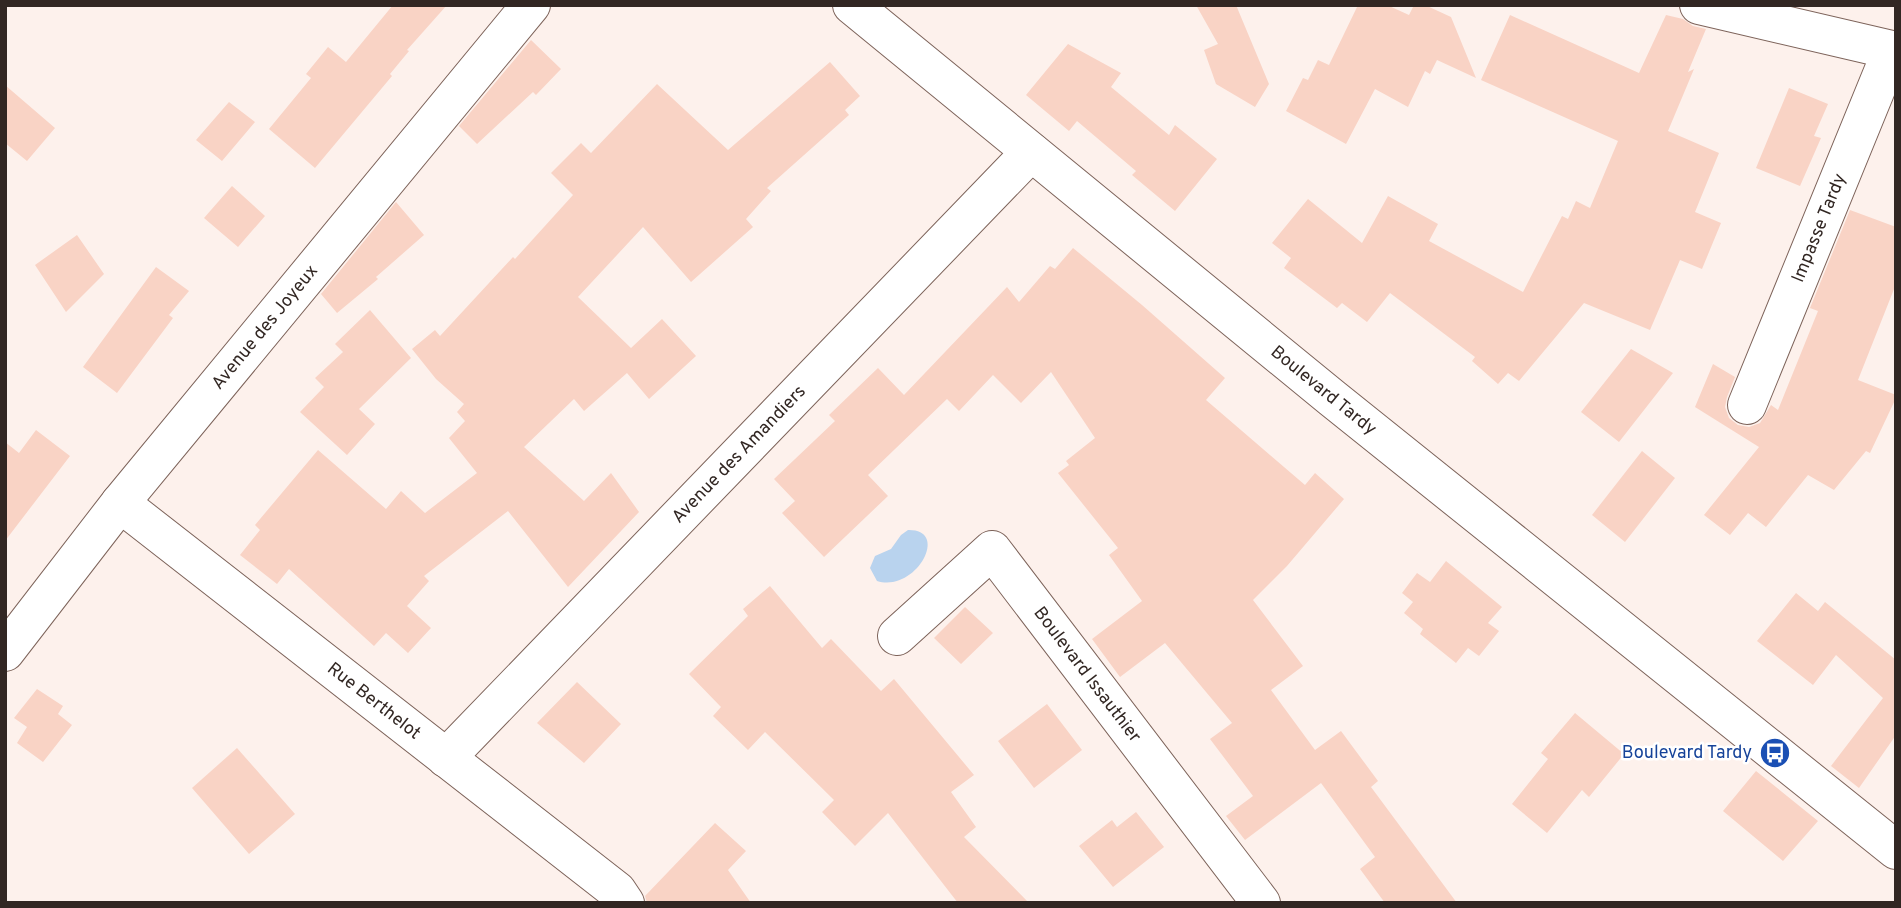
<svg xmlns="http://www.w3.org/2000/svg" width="1901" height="908" viewBox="0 0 1901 908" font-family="Overpass,sans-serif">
	<rect width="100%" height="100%" fill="#fdf1ec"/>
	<path fill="#b9d3ee" d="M908 530C951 529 916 593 877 581L870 568 875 556 891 549 901 535Z"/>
	<path fill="#f9d3c5" d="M393 5H447L407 50 409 51 390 74 392 76 315 168 269 129 311 78 306 74 328 47 346 62Z
		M1196 5H1236L1269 84 1255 107 1216 84 1204 50 1218 44Z
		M1358 5H1387L1409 15 1414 5H1425L1451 17 1476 78 1437 60 1430 74 1425 71 1408 107 1375 89 1346 144 1286 111 1303 78 1308 80 1318 60 1329 65Z
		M1510 15 1639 73 1666 15 1683 19 1693 26 1706 29 1688 72 1694 69 1668 131 1719 153 1695 212 1721 223 1702 269 1680 260 1650 330 1584 303 1519 381 1508 373 1498 384 1472 361 1475 357 1390 293 1367 322 1342 303 1337 308 1284 268 1291 258 1272 243 1308 199 1362 243 1388 196 1438 224 1429 241 1523 292 1562 216 1568 219 1576 201 1590 208 1618 141 1481 80Z
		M531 40 561 69 536 95 533 92 477 144 459 126Z
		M1068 44 1121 73 1111 87 1169 135 1175 125 1217 159 1175 211 1132 175 1136 171 1077 121 1069 131 1026 95Z
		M830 62 860 96 845 110 849 115 767 188 771 191 746 219 753 227 691 282 643 227 578 297 631 348 662 319 696 356 649 399 627 373 584 411 574 399 524 447 584 501 611 473 639 512 568 587 508 511 424 576 429 581 407 606 431 628 408 653 386 633 374 646 289 569 277 584 240 555 260 530 255 525 318 450 386 509 401 491 425 513 477 473 449 438 465 421 457 412 464 404 436 379 412 349 435 330 440 336 513 257 515 259 573 195 551 173 581 143 591 153 657 84 728 150Z
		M5 85 55 128 27 161 5 143Z
		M1789 88 1828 104 1814 136 1821 138 1800 186 1756 168Z
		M229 102 255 122 222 161 196 140Z
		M232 186 265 216 238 247 204 218Z
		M396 202 424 235 376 277 378 279 337 313 321 294Z
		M1850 210 1896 227V284L1858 380 1896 395V398L1870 453 1866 451 1834 490 1808 475 1766 527 1748 513 1730 535 1704 515 1759 447 1695 407 1713 364 1735 377 1727 397 1725 407 1729 418 1738 425 1749 427 1760 423 1771 405 1778 410 1818 311 1810 308Z
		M77 235 104 274 66 312 35 265Z
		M1073 248 1142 305 1225 378 1206 400 1305 485 1315 473 1344 499 1287 566 1253 600 1303 666 1271 690 1315 750 1341 731 1378 781 1371 787 1457 903H1385L1360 869 1375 857 1321 783 1245 840 1226 816 1253 796 1210 739 1232 723 1165 643 1120 677 1092 639 1142 601 1109 555 1118 548 1058 473 1069 465 1066 461 1095 438 1051 372 1021 403 993 375 959 411 947 399 868 475 888 496 824 557 782 513 795 501 774 479 835 421 829 415 878 368 904 395 1007 287 1019 302 1050 266 1055 269Z
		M156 267 189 291 169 315 173 318 117 393 83 367Z
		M370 310 411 358 359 409 375 424 347 455 300 412 324 387 315 378 343 352 335 344Z
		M1631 349 1673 373 1619 442 1581 412Z
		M36 430 70 456 5 541V442L19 453Z
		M1642 451 1675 478 1625 542 1592 515Z
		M1446 561 1502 607 1488 623 1499 631 1479 656 1468 648 1456 663 1420 634 1423 629 1404 613 1413 602 1402 593 1417 573 1430 582Z
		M770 586 822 648 831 639 881 691 894 679 974 775 951 792 976 827 964 837 1029 903H958L888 813 855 846 822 812 834 800 765 732 748 750 713 716 721 707 689 674 748 616 743 609Z
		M1796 593 1818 611 1825 602 1896 660V735L1859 788 1831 766 1883 698 1836 655 1813 685 1757 641Z
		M965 607 993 633 961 664 934 638Z
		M577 682 621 724 584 763 537 723Z
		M37 689 63 706 58 714 72 725 43 762 17 743 27 727 14 718Z
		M1047 704 1082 750 1034 788 998 741Z
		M1575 713 1624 754 1589 797 1582 790 1547 833 1512 804 1548 759 1541 753Z
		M237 748 295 814 249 854 192 788Z
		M1756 771 1818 821 1783 861 1723 811Z
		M1136 812 1164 847 1113 887 1079 846 1112 820 1117 827Z
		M715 823 746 851 728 870 751 903H647L645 896Z"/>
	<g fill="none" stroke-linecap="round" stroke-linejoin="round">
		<g stroke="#7d635a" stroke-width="40">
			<g id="minor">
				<path id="s1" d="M852 5 1332 398 1896 850"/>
				<path d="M1699 5 1896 51"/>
				<path id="s2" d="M1747 405 1892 50"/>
				<path id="s3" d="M120 503 617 891 625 903"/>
				<path id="s4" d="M897 636 992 550 1261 903"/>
				<path id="s5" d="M5 652 120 503 531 5"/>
				<path id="s6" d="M446 758 1031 152"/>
			</g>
		</g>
		<use href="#minor" stroke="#fff" stroke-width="38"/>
	</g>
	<defs>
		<g id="bus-disc" transform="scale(1.575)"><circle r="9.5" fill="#1a4fb4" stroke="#fff"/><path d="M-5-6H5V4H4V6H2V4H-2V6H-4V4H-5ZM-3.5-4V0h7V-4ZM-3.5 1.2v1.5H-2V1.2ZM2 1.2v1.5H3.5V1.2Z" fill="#fff"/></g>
	</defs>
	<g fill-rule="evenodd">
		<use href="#bus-disc" x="1775" y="753"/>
	</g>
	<g text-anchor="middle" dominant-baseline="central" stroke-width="5" stroke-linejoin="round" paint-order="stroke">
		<g font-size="18" fill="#322723" stroke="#fff">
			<text stroke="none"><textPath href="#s2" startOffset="191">Impasse Tardy</textPath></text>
			<text stroke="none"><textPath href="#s5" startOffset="416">Avenue des Joyeux</textPath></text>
			<text stroke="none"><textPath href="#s1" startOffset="609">Boulevard Tardy</textPath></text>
			<text stroke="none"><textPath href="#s6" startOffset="422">Avenue des Amandiers</textPath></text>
			<text stroke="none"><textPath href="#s4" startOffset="285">Boulevard Issauthier</textPath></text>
			<text stroke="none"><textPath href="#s3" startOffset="322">Rue Berthelot</textPath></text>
		</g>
		<g font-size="18" fill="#164399" stroke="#fff" text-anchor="end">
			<text x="1752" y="753">Boulevard Tardy</text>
		</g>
	</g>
	<rect width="1901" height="908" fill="none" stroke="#322723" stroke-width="14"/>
</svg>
